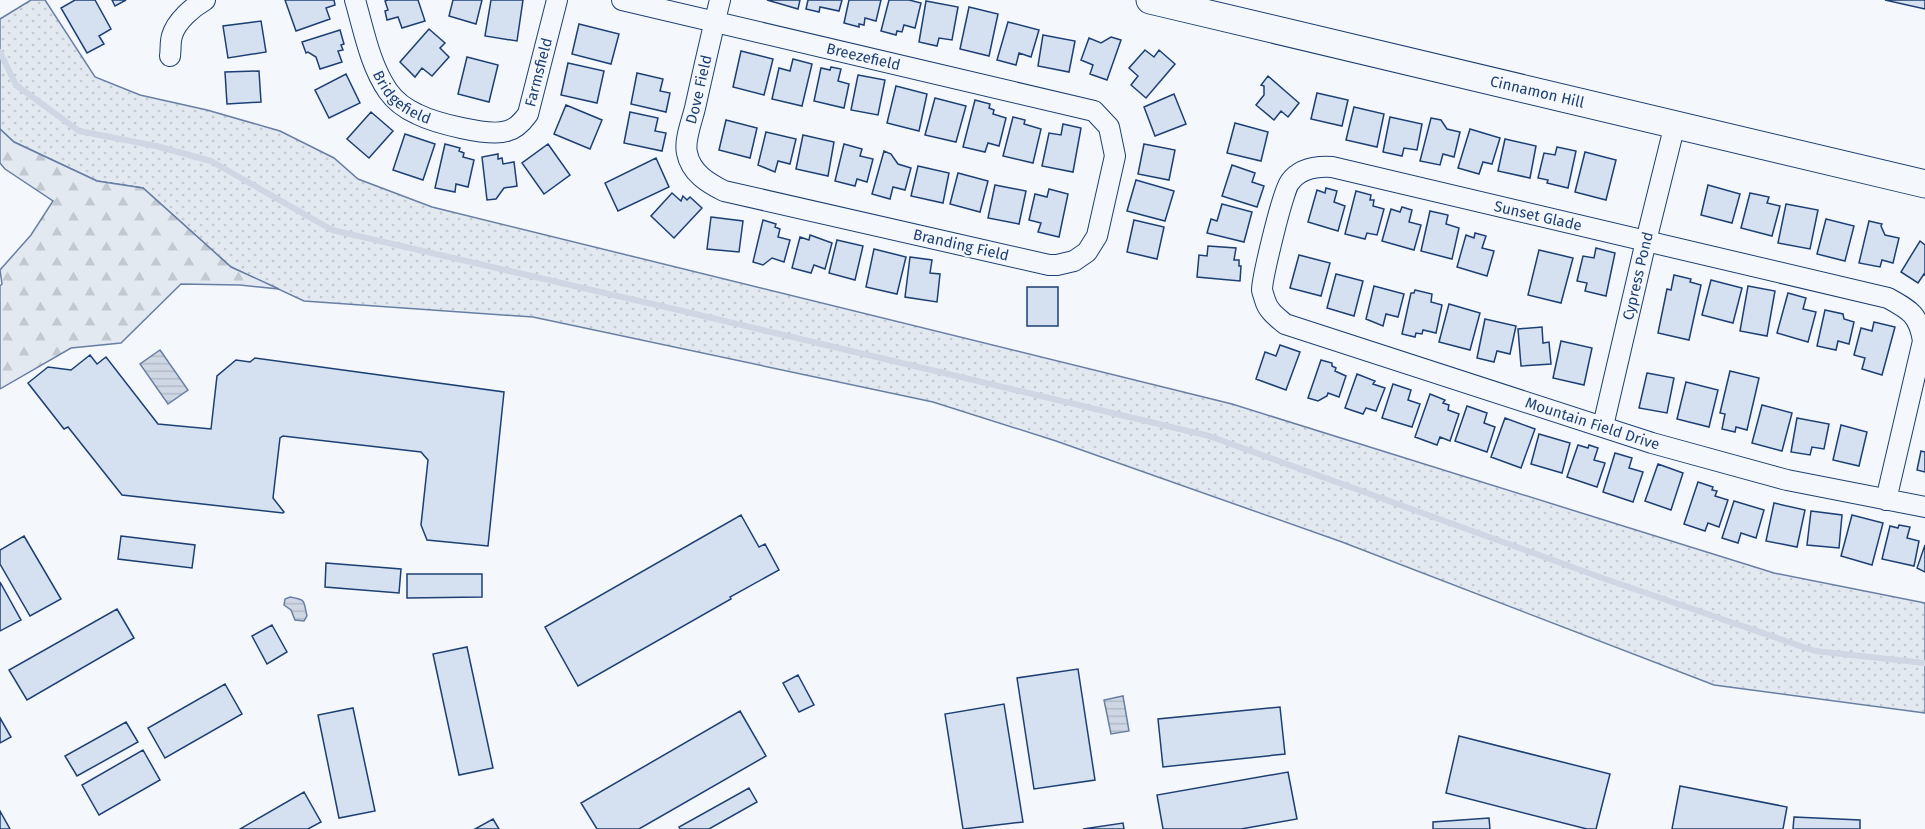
<svg xmlns="http://www.w3.org/2000/svg" width="1925" height="829" viewBox="0 0 1925 829" font-family="'Fira Sans',sans-serif">
	<defs>
		<pattern id="grass-dots" width="8" height="8" patternUnits="userSpaceOnUse" patternTransform="scale(1.5)"><rect width="8" height="8" fill="#e3e9f0"/><path d="M2 2h.1M6 6h.1" fill="none" stroke="#c2c9d1" stroke-width="1.8" stroke-linecap="round"/></pattern>
		<pattern id="forest-firs" width="22" height="20" patternUnits="userSpaceOnUse" patternTransform="scale(1.5)"><rect width="22" height="20" fill="#e3e9f0"/><path d="M5 1l3.5 6h-7zM16 11l3.5 6h-7z" fill="#c2c9d1"/></pattern>
		<pattern id="water-rules" width="6" height="5" patternUnits="userSpaceOnUse" patternTransform="scale(1.5)"><rect width="6" height="5" fill="#cfd7e4"/><path d="M0 2.5h6" fill="none" stroke="#b1bac7"/></pattern>
	</defs>
	<rect width="100%" height="100%" fill="#f4f7fb"/>
	<path fill="url(#grass-dots)" stroke="#687fa3" stroke-width="1.5" d="M31 0H45L95 77 140 95 207 110 280 131 334 158 358 179 432 207 1232 404 1774 573 1925 603V713L1714 685 1342 542 1056 441 933 402 533 317 304 301 231 267 143 188 97 181 14 142 0 129V19Z"/>
	<path fill="url(#forest-firs)" stroke="#687fa3" stroke-width="1.5" d="M0 129 14 142 97 181 143 188 231 267 279 289 240 285 181 284 121 343 71 348 0 389V286L2 284 0 270 31 235 53 201 5 169 0 163Z"/>
	<path fill="url(#water-rules)" stroke="#687fa3" stroke-width="1.5" d="M160 350 188 390 168 404 140 364Z
		M290 597C307 600 303 600 307 616L304 621 295 620 291 610 284 605 285 599Z
		M1123 696 1129 731 1111 734 1104 700Z"/>
	<g fill="none" stroke-linecap="round" stroke-linejoin="round">
		<path stroke="#cfd7e4" stroke-width="6" d="M0 52 16 85 79 131 156 146 211 161 332 230 674 309 1209 436 1608 580 1815 651 1925 663"/>
	</g>
	<path fill="#d5e0f0" stroke="#1d3f73" stroke-width="1.5" d="M75 0H95L111 29 99 36 104 44 87 53 61 8Z
		M112 0H126L115 6Z
		M285 0H334L335 5 326 8 330 19 296 31Z
		M388 0H418L425 21 402 28 398 17 387 20 385 11 388 10 385 1Z
		M453 0H482L476 24 449 16Z
		M491 0H523L517 41 485 36Z
		M767 0H800L798 9Z
		M808 0H842L839 11 820 7 819 12 806 9Z
		M849 0H881L876 21 865 18 864 25 859 24V27L844 23Z
		M889 0H909L921 3 915 28 904 25 902 32 897 31 896 35 881 31Z
		M1885 0H1925V9Z
		M926 1 958 7 952 40 939 38 937 46 919 42Z
		M969 7 998 14 989 56 960 49Z
		M261 21 266 52 228 58 223 26Z
		M1008 22 1039 30 1031 57 1019 53 1016 65 997 60Z
		M579 24 619 34 611 64 572 54Z
		M429 29 445 43 440 48 449 57 432 76 422 68 415 77 400 62Z
		M340 30 344 44 341 45 343 50 338 51 342 62 320 69 316 57 308 52 306 53 302 42Z
		M1043 35 1075 41 1069 72 1038 66Z
		M1111 37 1121 40 1107 80 1090 74 1093 65 1081 60 1089 38 1101 43Z
		M1145 50 1154 57 1159 50 1175 64 1146 98 1131 85 1138 76 1129 68Z
		M741 51 773 59 764 95 733 87Z
		M467 57 498 65 489 102 458 94Z
		M793 59 812 64 802 106 772 99 779 68 790 71Z
		M568 63 604 71 597 103 561 95Z
		M831 67 841 69 838 81 849 84 844 108 814 101 821 68 830 70Z
		M259 71 261 102 227 104 225 72Z
		M637 73 663 79 660 91 670 93 666 112 631 104Z
		M346 74 360 103 329 118 315 90Z
		M858 75 885 80 878 115 851 110Z
		M1268 76 1299 103 1288 117 1281 111 1274 120 1256 105 1264 95V86L1261 85Z
		M896 86 927 94 919 131 887 123Z
		M1317 93 1348 100 1342 126 1311 119Z
		M1174 94 1186 124 1155 136 1144 107Z
		M935 98 966 106 956 142 925 135Z
		M975 100 990 104 989 108 994 110 993 114 1006 118 999 146 988 143 985 152 963 147Z
		M566 105 602 120 590 149 554 134Z
		M1354 107 1384 114 1377 147 1346 140Z
		M371 112 393 131 369 158 347 139Z
		M630 112 658 118 655 131 666 133 662 151 624 143Z
		M1013 117 1025 120 1024 124 1041 129 1033 163 1003 156Z
		M1390 117 1422 124 1417 150 1404 148 1402 156 1383 152Z
		M1431 118 1441 120 1447 129 1460 132 1454 157 1443 154 1440 165 1420 161Z
		M726 120 757 128 750 158 719 150Z
		M1235 123 1268 132 1261 161 1227 153Z
		M1063 124 1081 128 1073 172 1042 166 1049 133 1061 135Z
		M1470 129 1500 138 1492 164 1483 162 1479 174 1458 168Z
		M766 132 796 139 790 164 778 161 775 172 758 165Z
		M405 134 435 144 423 180 393 170Z
		M803 135 834 142 828 176 796 169Z
		M1505 139 1536 146 1530 178 1498 171Z
		M445 144 460 148 459 151 464 153 463 157 474 160 468 187 456 184 455 192 435 188Z
		M548 144 570 175 544 194 522 163Z
		M844 144 862 149 860 156 873 159 867 182 857 179 855 186 835 181Z
		M1144 144 1175 150 1169 180 1138 174Z
		M1557 147 1576 151 1568 188 1547 183 1548 180 1538 178 1544 153 1555 155Z
		M884 151 891 154 898 164 911 168 905 190 893 187 890 199 872 194Z
		M1585 152 1616 160 1606 200 1575 192Z
		M498 154V159L502 158 503 164 514 162 517 186 504 188 496 199 487 200 482 157Z
		M656 158 669 187 618 211 605 183Z
		M1232 165 1255 173 1252 182 1264 186 1257 207 1222 196Z
		M918 166 949 173 943 203 911 196Z
		M958 173 988 181 980 212 950 204Z
		M1136 180 1174 191 1165 221 1127 211Z
		M995 185 1026 191 1019 224 988 218Z
		M1708 185 1740 194 1732 223 1701 215Z
		M1326 188 1337 191 1334 202 1345 206 1338 231 1308 222 1317 190 1325 193Z
		M1049 189 1068 194 1059 237 1038 232 1041 223 1029 220 1035 194 1047 197Z
		M1356 191 1371 195 1370 200H1374L1373 206 1384 209 1377 235 1367 233 1365 239 1345 234Z
		M672 193 681 201 683 196 687 200 690 197 702 208 674 238 651 216Z
		M1750 193 1769 197 1767 203 1780 206 1772 236 1741 228Z
		M1222 204 1252 212 1244 242 1207 233 1211 219 1217 221Z
		M1786 204 1818 210 1810 249 1778 243Z
		M1402 207 1412 210 1409 222 1421 225 1414 250 1382 241 1391 209 1400 212Z
		M1430 211 1448 215 1446 224 1459 228 1452 259 1421 251Z
		M711 217 743 221 739 252 707 249Z
		M1826 219 1854 226 1845 261 1817 254Z
		M763 220 776 224 775 227 780 229 778 237 790 240 784 262 772 258 763 265 753 262Z
		M1134 220 1164 227 1157 259 1127 252Z
		M1869 221 1882 224 1881 226 1885 235 1899 238 1893 263 1882 260 1880 267 1859 263Z
		M1475 233 1486 236 1482 248 1494 251 1487 276 1457 267 1466 235 1474 238Z
		M810 235 832 243 825 269 814 265 811 273 792 268 800 237 809 240Z
		M837 240 863 246 855 280 829 273Z
		M1920 241 1925 245V275L1924 274 1918 283 1901 272Z
		M1208 246 1236 248 1234 260H1239V266H1241L1240 281 1197 277 1199 255 1207 256Z
		M1596 248 1615 253 1606 296 1585 291 1587 283 1577 281 1583 256 1594 258Z
		M874 249 906 257 897 294 866 287Z
		M1539 250 1573 258 1561 303 1528 295Z
		M1299 255 1330 263 1321 296 1290 288Z
		M910 257 932 260 930 273 940 274 937 302 905 297Z
		M1336 274 1363 281 1354 316 1327 308Z
		M1674 275 1691 279 1690 282 1701 285 1689 340 1658 333 1667 289 1671 290Z
		M1711 280 1742 288 1733 323 1702 315Z
		M1374 286 1404 294 1398 317 1386 314 1383 326 1366 319Z
		M1748 286 1775 291 1767 336 1740 331Z
		M1027 287H1058V326H1027Z
		M1415 290 1432 294 1431 302 1442 305 1436 333 1423 330 1422 334 1416 333 1415 337 1402 334 1411 293H1414Z
		M1788 293 1806 298 1803 309 1816 312 1808 342 1777 333Z
		M1449 304 1480 313 1470 350 1439 342Z
		M1825 310 1843 314 1844 319 1854 322 1849 344 1838 341 1836 350 1817 346Z
		M1485 319 1516 326 1510 354 1497 351 1494 362 1477 358Z
		M1874 322 1895 327 1882 375 1862 369 1865 358 1854 355 1861 328 1872 331Z
		M1542 327 1543 343 1549 342 1551 364 1521 366 1518 329Z
		M1561 341 1592 348 1584 385 1553 378Z
		M1280 345 1300 352 1286 390 1256 379 1265 352 1276 356Z
		M90 355 97 364 106 357 158 424 211 429 217 376 236 360 250 362 255 358 504 392 488 546 427 540 421 525 428 460 421 452 283 436 280 438 273 498 284 512 283 513 122 495 68 427 64 429 28 383 48 367 71 370Z
		M1321 360 1332 363V366L1336 368 1335 371 1346 376 1339 397 1328 393 1327 396 1318 401 1308 398Z
		M1730 371 1759 378 1747 430 1736 427 1735 432 1722 429 1725 414 1720 413Z
		M1647 373 1674 378 1667 413 1639 408Z
		M1357 374 1375 381 1373 384 1385 388 1376 411 1366 408 1363 414 1345 408Z
		M1686 382 1718 390 1709 427 1677 419Z
		M1393 384 1411 390 1408 400 1420 404 1412 427 1382 418Z
		M1430 394 1445 400 1443 403 1449 405 1448 410 1459 414 1450 441 1440 437 1437 445 1415 437Z
		M1762 405 1792 413 1782 451 1752 443Z
		M1467 406 1487 413 1484 423 1495 427 1487 452 1455 441Z
		M1505 418 1535 429 1521 468 1491 457Z
		M1797 418 1829 424 1824 449 1812 447 1810 455 1791 452Z
		M1841 425 1867 432 1859 466 1833 460Z
		M1539 434 1570 443 1562 473 1531 464Z
		M1578 445 1588 448 1589 445 1598 448 1594 460 1605 463 1597 487 1567 477Z
		M1921 451 1925 452V472L1917 470Z
		M1615 453 1632 458 1629 468 1643 472 1633 502 1603 492Z
		M1658 464 1683 473 1671 510 1645 501Z
		M1698 482 1713 487 1712 490 1717 491 1715 496 1728 500 1719 527 1708 523 1705 531 1684 524Z
		M1734 501 1764 510 1756 538 1741 533 1738 543 1722 538Z
		M1774 503 1805 510 1797 547 1766 541Z
		M1811 511 1842 515 1839 548 1807 545Z
		M741 515 759 547 765 544 779 570 730 597 731 599 578 686 545 627Z
		M1852 515 1883 523 1872 565 1841 556Z
		M1899 525 1910 527 1907 538 1919 541 1914 566 1882 559 1890 526 1898 528Z
		M24 536 61 599 30 616 0 564V550Z
		M121 536 195 545 192 568 118 559Z
		M1925 545V572L1917 568Z
		M326 563 401 569 399 593 325 587Z
		M407 574H482V597L407 598Z
		M0 582 21 620 0 631Z
		M117 609 134 638 27 700 9 670Z
		M272 625 287 652 267 664 252 636Z
		M467 647 493 768 459 775 433 654Z
		M1078 669 1095 780 1034 789 1017 678Z
		M798 675 814 705 799 712 783 683Z
		M225 684 242 714 165 758 148 728Z
		M1004 704 1023 822 963 829 945 714Z
		M1280 707 1285 754 1163 767 1158 719Z
		M353 708 375 811 339 818 318 715Z
		M740 711 766 756 639 829H597L581 803Z
		M0 718 11 737 0 743Z
		M126 722 138 742 77 776 65 756Z
		M1459 736 1610 774 1596 829H1587L1446 793Z
		M143 750 160 780 99 815 82 785Z
		M1288 772 1297 819 1241 829H1163L1157 795Z
		M1680 786 1787 807 1783 829H1672Z
		M749 788 757 802 709 829H680L679 827Z
		M304 792 321 822 308 829H240Z
		M0 811 10 829H0Z
		M1794 817 1860 820V829H1793Z
		M1489 818 1490 829H1433V822Z
		M493 819 499 829H475Z
		M1123 823 1124 829H1083Z"/>
	<g fill="none" stroke-linecap="round" stroke-linejoin="round">
		<g stroke="#1d3f73" stroke-width="22">
			<g id="street">
				<path id="s1" d="M355 0C364 31 370 65 388 91 395 101 406 109 417 114 435 123 489 137 507 131 516 129 523 121 528 114L557 0"/>
				<path id="s2" d="M622 0 1094 111 1109 127 1115 156 1097 236 1087 252 1074 261 1057 265H1049L724 191C708 183 691 173 687 153 684 140 692 121 695 108 703 72 711 36 720 0"/>
				<path d="M170 56C171 49 170 42 172 36 176 21 193 7 205 0"/>
				<path id="s3" d="M1603 426 1646 241 1675 124"/>
				<path id="s4" d="M1886 500 1923 341C1919 315 1910 310 1888 298L1332 167C1316 166 1300 168 1290 182 1283 189 1262 279 1262 290 1263 294 1264 297 1265 300 1268 311 1277 317 1285 324L1652 443 1787 480 1925 507"/>
			</g>
		</g>
		<g stroke="#1d3f73" stroke-width="29">
			<g id="secondary">
				<path id="s5" d="M1150 0 1925 184"/>
			</g>
		</g>
		<use href="#street" stroke="#f4f7fb" stroke-width="20"/>
		<use href="#secondary" stroke="#f4f7fb" stroke-width="27"/>
	</g>
	<g text-anchor="middle" dominant-baseline="central" stroke-width="4.5" stroke-linejoin="round" paint-order="stroke">
		<g font-size="15" fill="#1d3f73" stroke="#f4f7fb">
			<text stroke="none"><textPath href="#s2" startOffset="248">Breezefield</textPath></text>
			<text stroke="none"><textPath href="#s1" startOffset="298">Farmsfield</textPath></text>
			<text stroke="none"><textPath href="#s2" startOffset="1132">Dove Field</textPath></text>
			<text stroke="none"><textPath href="#s5" startOffset="398">Cinnamon Hill</textPath></text>
			<text stroke="none"><textPath href="#s1" startOffset="112">Bridgefield</textPath></text>
			<text transform="translate(1538 216) rotate(13)">Sunset Glade</text>
			<text transform="translate(961 245) rotate(13)">Branding Field</text>
			<text stroke="none"><textPath href="#s3" startOffset="154">Cypress Pond</textPath></text>
			<text stroke="none"><textPath href="#s4" startOffset="1317">Mountain Field Drive</textPath></text>
		</g>
	</g>
</svg>
